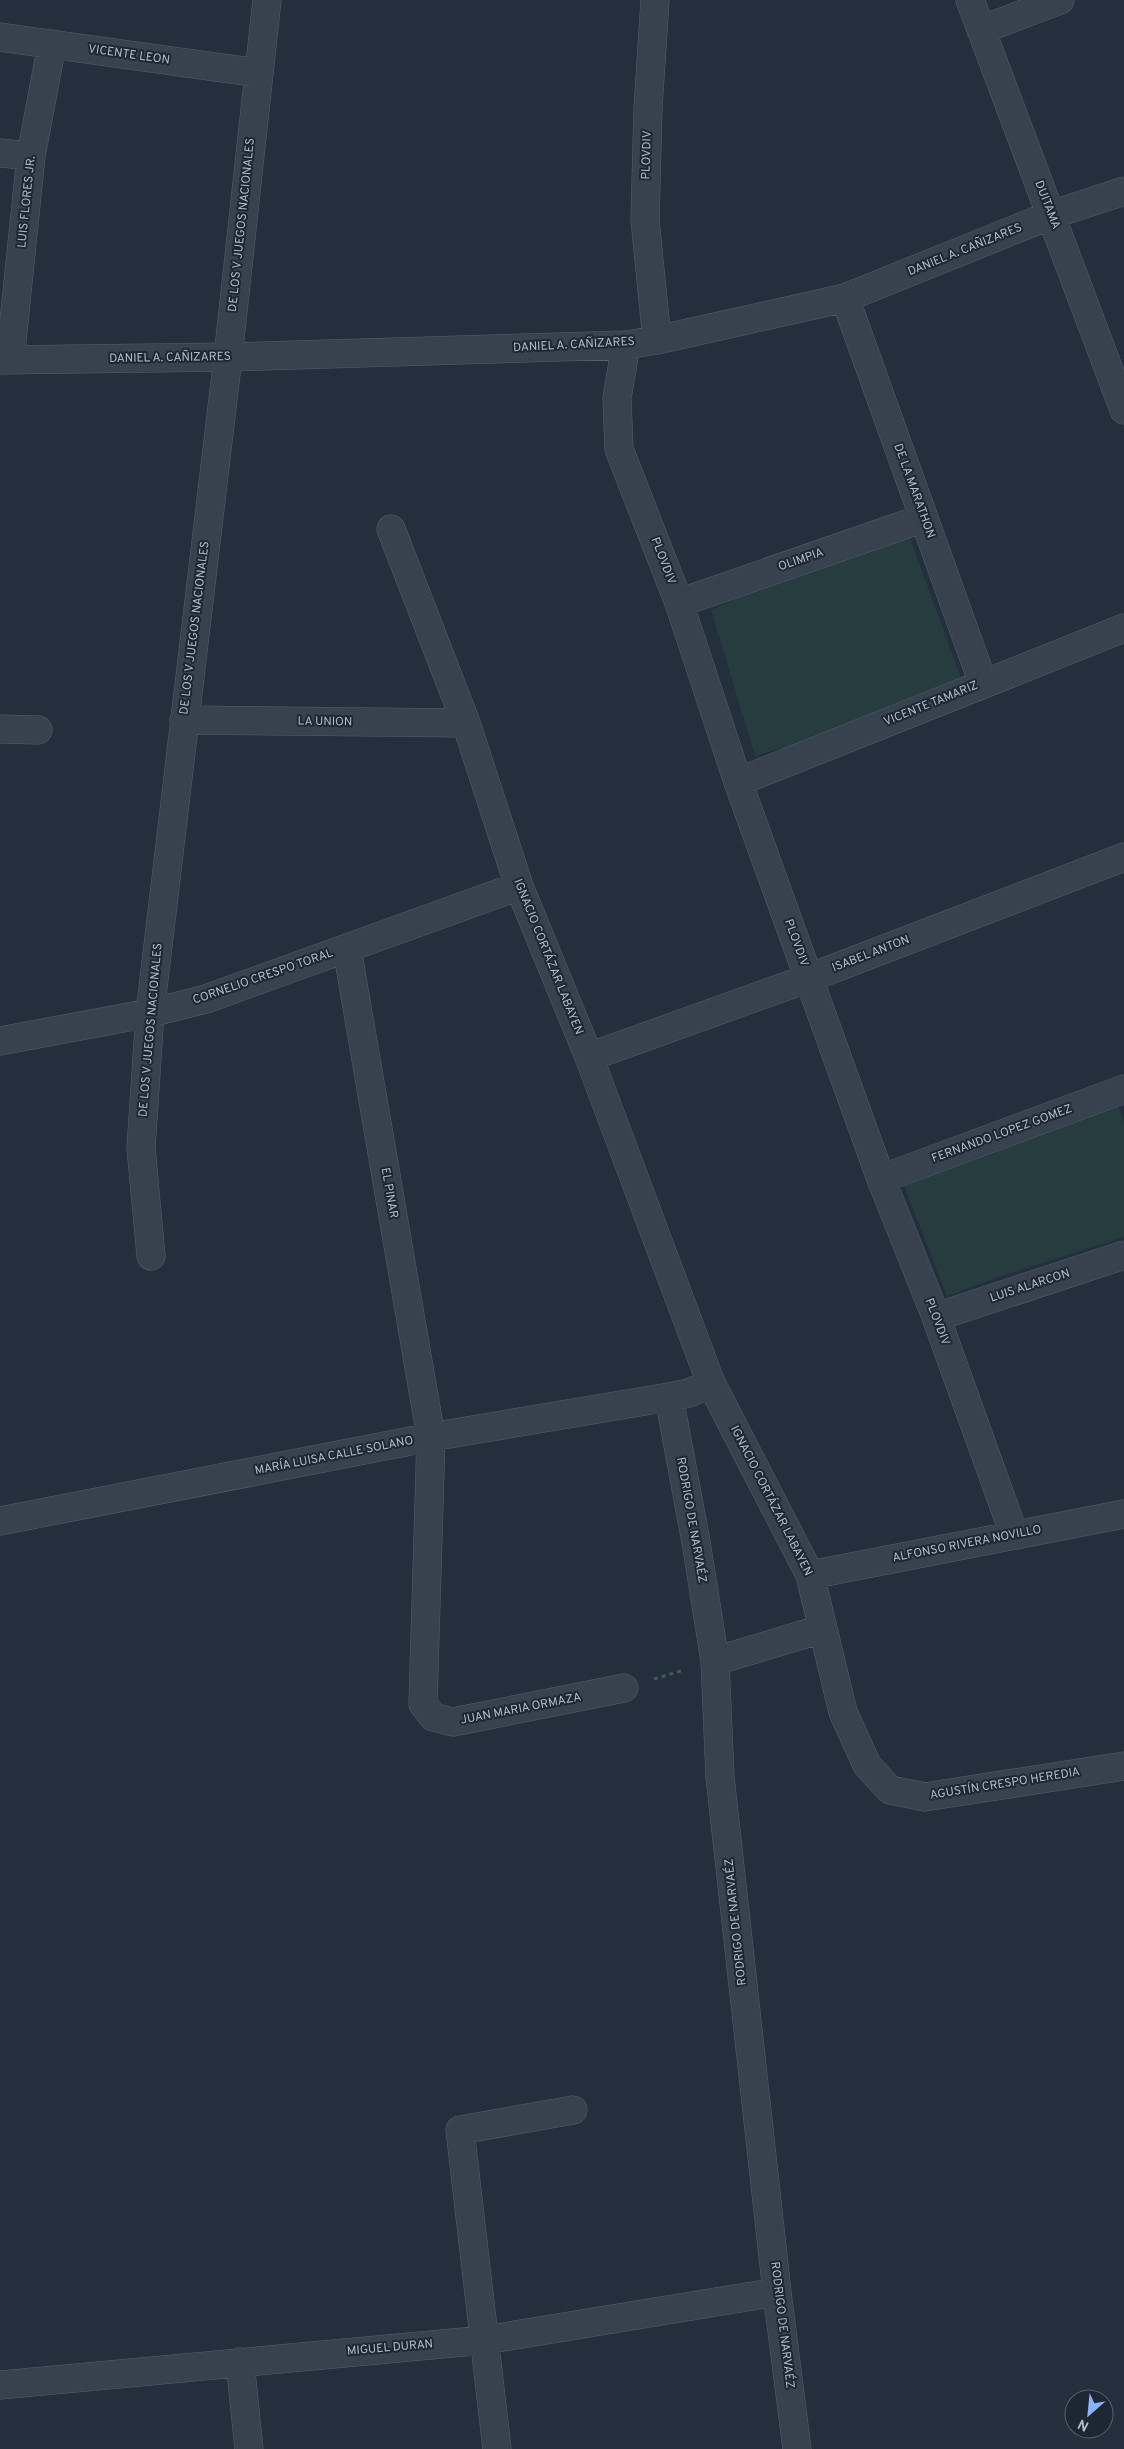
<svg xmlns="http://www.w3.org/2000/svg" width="1124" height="2449" viewBox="0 0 1124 2449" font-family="Overpass,sans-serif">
	<rect width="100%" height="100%" fill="#242f3e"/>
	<path fill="#263c3f" d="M909 535 961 678 817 738 755 756 711 610 764 585Z
		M1115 1097 1124 1122V1237L998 1277 947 1296 902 1180Z"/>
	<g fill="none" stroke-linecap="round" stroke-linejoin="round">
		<g stroke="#565f6c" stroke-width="29">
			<path id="minor" d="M655 0 648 108 645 220 657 340
				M970 0 1124 410
				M981 30 1060 0
				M0 37 258 73
				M0 153 31 156
				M845 298 983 683
				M626 345 617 398 619 449 679 603 738 782 881 1179 936 1317 1014 1534
				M0 360 228 357 626 345 657 340 845 298 1051 215 1124 191
				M10 360 31 156 52 44
				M679 603 924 518
				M184 720 466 723
				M0 729 38 730
				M738 782 1124 628
				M347 949 431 1437 423 1704 433 1717 453 1722 624 1688
				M0 1041 150 1013 206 999 519 886
				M589 1057 809 978 1124 857
				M881 1179 1124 1089
				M151 1256 141 1148 150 1013 228 357 267 0
				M936 1317 1124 1255
				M711 1383 810 1575 843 1712 867 1765 890 1790 925 1797 1124 1766
				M669 1397 696 1542 715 1661 720 1777 777 2292 797 2449
				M0 1521 431 1437 669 1397 689 1393 711 1383 589 1057 519 886 466 723 391 529
				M810 1575 1124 1514
				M715 1661 822 1629
				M240 2362 249 2449
				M0 2385 485 2340 777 2292
				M497 2449 460 2130 573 2110"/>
		</g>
		<path stroke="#44595c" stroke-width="3" stroke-dasharray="4 4" stroke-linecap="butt" d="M654 1679 684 1670"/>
		<use href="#minor" stroke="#38414e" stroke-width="28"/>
	</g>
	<g text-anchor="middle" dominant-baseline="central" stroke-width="4" stroke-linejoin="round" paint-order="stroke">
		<g font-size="12" fill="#b4bcc9" stroke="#1d2633">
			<text transform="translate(129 55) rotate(8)">VICENTE LEON</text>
			<text transform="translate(647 155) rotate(-88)">PLOVDIV</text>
			<text transform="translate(27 202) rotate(-84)">LUIS FLORES JR.</text>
			<text transform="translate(1047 205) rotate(69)">DUITAMA</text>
			<text transform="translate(242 225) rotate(-84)">DE LOS V JUEGOS NACIONALES</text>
			<text transform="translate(965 250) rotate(-22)">DANIEL A. CAÑIZARES</text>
			<text transform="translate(574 345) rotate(-3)">DANIEL A. CAÑIZARES</text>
			<text transform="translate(170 358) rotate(-1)">DANIEL A. CAÑIZARES</text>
			<text transform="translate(914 491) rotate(70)">DE LA MARATHON</text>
			<text transform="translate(801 560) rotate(-19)">OLIMPIA</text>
			<text transform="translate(663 561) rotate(69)">PLOVDIV</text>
			<text transform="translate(195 628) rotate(-83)">DE LOS V JUEGOS NACIONALES</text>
			<text transform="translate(931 704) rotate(-22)">VICENTE TAMARIZ</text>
			<text transform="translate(325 722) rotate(1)">LA UNION</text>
			<text transform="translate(796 943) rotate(70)">PLOVDIV</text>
			<text transform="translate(871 954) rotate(-21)">ISABEL ANTON</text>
			<text transform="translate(548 957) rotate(68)">IGNACIO CORTÁZAR LABAYEN</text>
			<text transform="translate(263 977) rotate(-19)">CORNELIO CRESPO TORAL</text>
			<text transform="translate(151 1030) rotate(-85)">DE LOS V JUEGOS NACIONALES</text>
			<text transform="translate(1002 1134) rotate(-20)">FERNANDO LOPEZ GOMEZ</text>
			<text transform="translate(389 1193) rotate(80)">EL PINAR</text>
			<text transform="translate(1030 1286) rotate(-18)">LUIS ALARCON</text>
			<text transform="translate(937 1322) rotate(69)">PLOVDIV</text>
			<text transform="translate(334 1456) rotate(-11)">MARÍA LUISA CALLE SOLANO</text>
			<text transform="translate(771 1501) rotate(63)">IGNACIO CORTÁZAR LABAYEN</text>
			<text transform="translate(691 1520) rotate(80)">RODRIGO DE NARVAÉZ</text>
			<text transform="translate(967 1544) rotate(-11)">ALFONSO RIVERA NOVILLO</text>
			<text transform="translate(521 1709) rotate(-11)">JUAN MARIA ORMAZA</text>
			<text transform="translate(1005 1784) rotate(-9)">AGUSTÍN CRESPO HEREDIA</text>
			<text transform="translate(736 1922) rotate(-96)">RODRIGO DE NARVAÉZ</text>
			<text transform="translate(782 2325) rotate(83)">RODRIGO DE NARVAÉZ</text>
			<text transform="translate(390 2348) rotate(-5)">MIGUEL DURAN</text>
		</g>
	</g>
	<g transform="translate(1089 2414) rotate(207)"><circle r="24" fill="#1d2633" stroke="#59626f"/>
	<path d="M0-4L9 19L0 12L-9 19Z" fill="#8ab4f8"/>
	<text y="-8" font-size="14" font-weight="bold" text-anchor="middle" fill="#b4bcc9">N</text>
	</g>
</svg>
